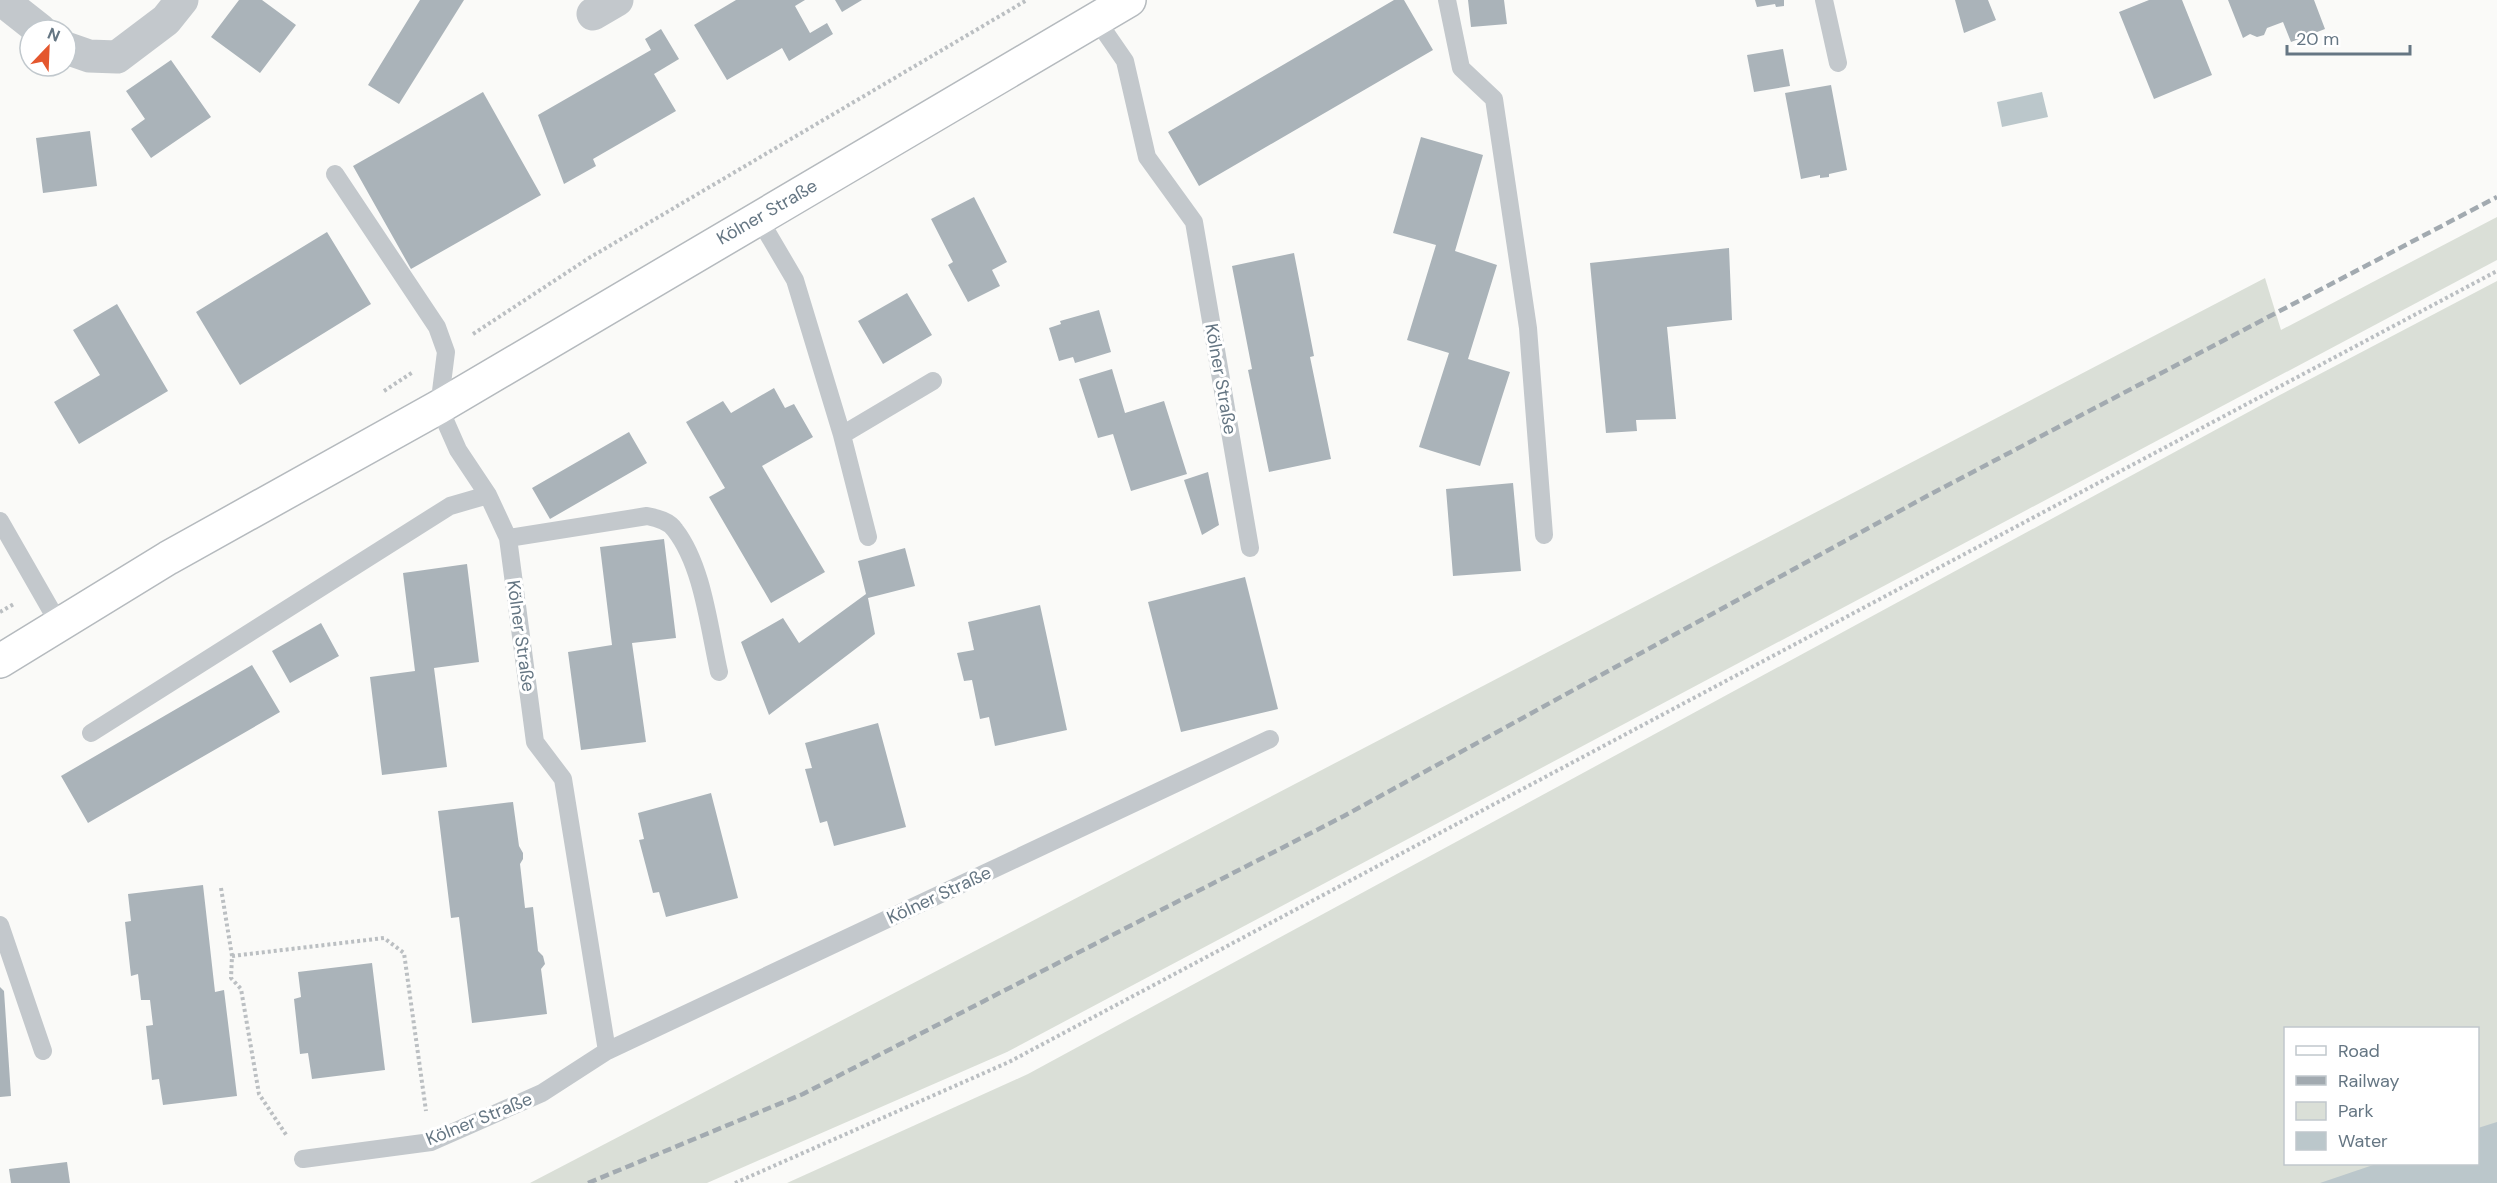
<svg xmlns="http://www.w3.org/2000/svg" width="2497" height="1183" viewBox="0 0 2497 1183" font-family="'DM Sans',sans-serif">
	<rect width="100%" height="100%" fill="#fafaf8"/>
	<path fill="#dadfd7" fill-rule="evenodd" d="M2497 217V260L1007 1052 707 1183H530L2265 278 2281 330Z
		M2497 281V1183H787L1028 1074 2278 396ZM2286 1028H2478V1164H2286Z"/>
	<path fill="#bbc7cb" d="M2042 92 2048 117 2002 127 1997 102Z
		M2497 1122V1183H2320L2376 1164H2478V1128Z"/>
	<path fill="#aab3b9" d="M239 0H262L296 25 260 73 211 37Z
		M420 0H464L399 104 368 85Z
		M736 0H805L795 6 810 33 827 23 833 34 789 61 782 48 727 80 694 25Z
		M835 0H862L842 12Z
		M1394 0H1404L1433 50 1199 186 1168 132Z
		M1468 0H1504L1507 24 1471 27Z
		M1755 0H1784V6L1776 7 1775 4 1757 7Z
		M1955 0H1988L1996 20 1964 33Z
		M2149 0H2182L2212 75 2154 99 2119 12Z
		M2228 0H2314L2325 29 2291 42 2283 22 2267 28 2264 35 2257 37 2250 34 2243 38Z
		M661 29 679 59 654 74 676 111 593 159 596 166 564 184 538 115 651 50 645 39Z
		M1783 49 1790 86 1754 92 1747 55Z
		M171 60 211 117 151 158 131 129 145 119 126 91Z
		M1831 85 1847 170 1829 174V177L1820 178V175L1801 179 1785 93Z
		M483 92 541 195 411 269 353 166Z
		M90 131 97 186 43 193 36 138Z
		M1421 137 1483 155 1455 251 1497 265 1468 359 1510 372 1480 466 1419 447 1449 353 1407 340 1436 245 1393 233Z
		M974 197 1007 262 992 270 1000 286 968 302 948 265 953 262 931 219Z
		M327 232 371 304 240 385 196 312Z
		M1729 248 1732 320 1667 327 1676 419 1636 420 1637 431 1606 433 1590 263Z
		M1294 253 1314 356 1310 357 1331 459 1269 472 1248 370 1252 369 1232 266Z
		M907 293 932 335 883 364 858 321Z
		M117 304 168 391 79 444 54 402 100 375 73 330Z
		M1099 310 1111 352 1075 363 1073 357 1059 361 1049 328 1061 324 1060 321Z
		M1112 369 1125 413 1164 401 1187 474 1131 491 1113 434 1098 438 1079 379Z
		M774 388 785 408 794 404 813 437 762 466 825 572 771 603 709 497 725 488 686 422 723 401 731 413Z
		M629 432 647 463 550 519 532 488Z
		M1208 472 1219 525 1202 535 1184 480Z
		M1513 483 1521 571 1453 576 1446 489Z
		M664 539 676 638 632 643 646 742 581 750 568 652 612 645 600 547Z
		M905 548 915 586 868 598 875 634 769 715 741 642 783 618 799 643 866 594 858 561Z
		M467 564 479 662 434 668 447 767 382 775 370 677 415 671 403 573Z
		M1245 577 1278 709 1181 732 1148 602Z
		M1040 605 1067 730 995 746 989 717 980 719 972 680 964 681 957 653 974 650 968 622Z
		M321 623 339 656 290 683 272 651Z
		M252 665 280 712 88 823 61 776Z
		M878 723 906 827 834 846 827 821 820 823 805 769 812 768 805 743Z
		M711 793 738 898 666 917 659 892 653 893 639 840 644 839 638 813Z
		M513 802 519 846 523 853V859L520 864 525 908 533 907 538 951 543 956 545 964 541 969 547 1014 472 1023 459 917 451 918 438 811Z
		M203 885 215 992 224 990 237 1096 163 1105 159 1079 152 1080 146 1026 153 1025 150 1000H141L138 974 131 976 125 922 131 921 128 894Z
		M372 963 385 1070 312 1079 308 1053 300 1054 294 999 301 997 298 972Z
		M0 987 4 991 11 1096 0 1097Z
		M67 1162 70 1183H11L9 1169Z"/>
	<g fill="none" stroke-linecap="round" stroke-linejoin="round">
		<g stroke="#b5babe" stroke-width="36">
			<path id="primary" d="M0 661 168 558 439 407 1129 0"/>
		</g>
		<path stroke="#bbbfc2" stroke-width="4" stroke-dasharray="3 3" stroke-linecap="butt" d="M473 334 589 258 1027 0
			M384 391 413 372
			M0 612 14 604
			M221 888 232 956 231 978 241 989 259 1094 287 1136
			M232 956 384 938 404 953 426 1111
			M735 1183 1009 1062 2497 271"/>
		<path stroke="#c3c8cc" stroke-width="18" d="M1447 0 1461 68 1494 99 1528 328 1544 535
			M1824 0 1838 63
			M1096 19 1125 61 1147 157 1194 222 1250 548
			M758 217 795 280 842 435
			M0 521 59 624
			M868 537 842 435 933 381
			M508 538 647 516C657 518 669 521 675 530 703 566 709 628 719 672
			M91 733 450 506 488 495
			M0 925 43 1051
			M607 1051 1270 739
			M303 1159 431 1142 542 1093 607 1051 563 779 535 742 508 538 488 495 458 450 439 407 446 352 437 327 335 174"/>
		<path stroke="#c3c8cc" stroke-width="33" d="M2 0 40 30
			M593 14 617 0
			M66 48 89 56 117 57 166 20 182 0"/>
		<use href="#primary" stroke="#fff" stroke-width="33"/>
		<path stroke="#a2aab0" stroke-width="4.5" stroke-dasharray="9 4.5" stroke-linecap="butt" d="M588 1183 803 1094 1344 816 1927 496 2497 197"/>
	</g>
	<g text-anchor="middle" dominant-baseline="central" stroke-width="6" stroke-linejoin="round" paint-order="stroke">
		<g font-size="18" fill="#657683" stroke="#fff">
			<text transform="translate(767 212) rotate(-30)">Kölner Straße</text>
			<text transform="translate(1221 379) rotate(80)">Kölner Straße</text>
			<text transform="translate(521 636) rotate(82)">Kölner Straße</text>
			<text transform="translate(939 895) rotate(-25)">Kölner Straße</text>
			<text transform="translate(479 1119) rotate(-22)">Kölner Straße</text>
		</g>
	</g>
	<rect x="2284" y="1027" width="195" height="138" fill="#ffffff" stroke="#c1c8cd" stroke-width="1.5"/>
	<rect x="2296" y="1046" width="30" height="9" fill="#ffffff" stroke="#c1c8cd" stroke-width="1.5"/>
	<text x="2338" y="1057" font-size="18" fill="#657683">Road</text>
	<rect x="2296" y="1076" width="30" height="9" fill="#a2aab0" stroke="#c1c8cd" stroke-width="1.5"/>
	<text x="2338" y="1087" font-size="18" fill="#657683">Railway</text>
	<rect x="2296" y="1102" width="30" height="18" fill="#dadfd7" stroke="#c1c8cd" stroke-width="1.5"/>
	<text x="2338" y="1117" font-size="18" fill="#657683">Park</text>
	<rect x="2296" y="1132" width="30" height="18" fill="#bbc7cb" stroke="#c1c8cd" stroke-width="1.5"/>
	<text x="2338" y="1147" font-size="18" fill="#657683">Water</text>
	<g transform="translate(48 48) rotate(23)"><circle r="28" fill="#ffffff" stroke="#c1c8cd" stroke-width="1.5"/>
	<path d="M0-4.5L10 22L0 15L-10 22Z" fill="#e4572e"/>
	<text y="-9" font-size="16" font-weight="bold" text-anchor="middle" fill="#657683">N</text>
	</g>
	<path d="M2287 45v9h123v-9" fill="none" stroke="#657683" stroke-width="3"/>
	<text x="2296" y="45" font-size="18" fill="#657683" stroke="#ffffff" stroke-width="4.5" paint-order="stroke">20 m</text>
</svg>
